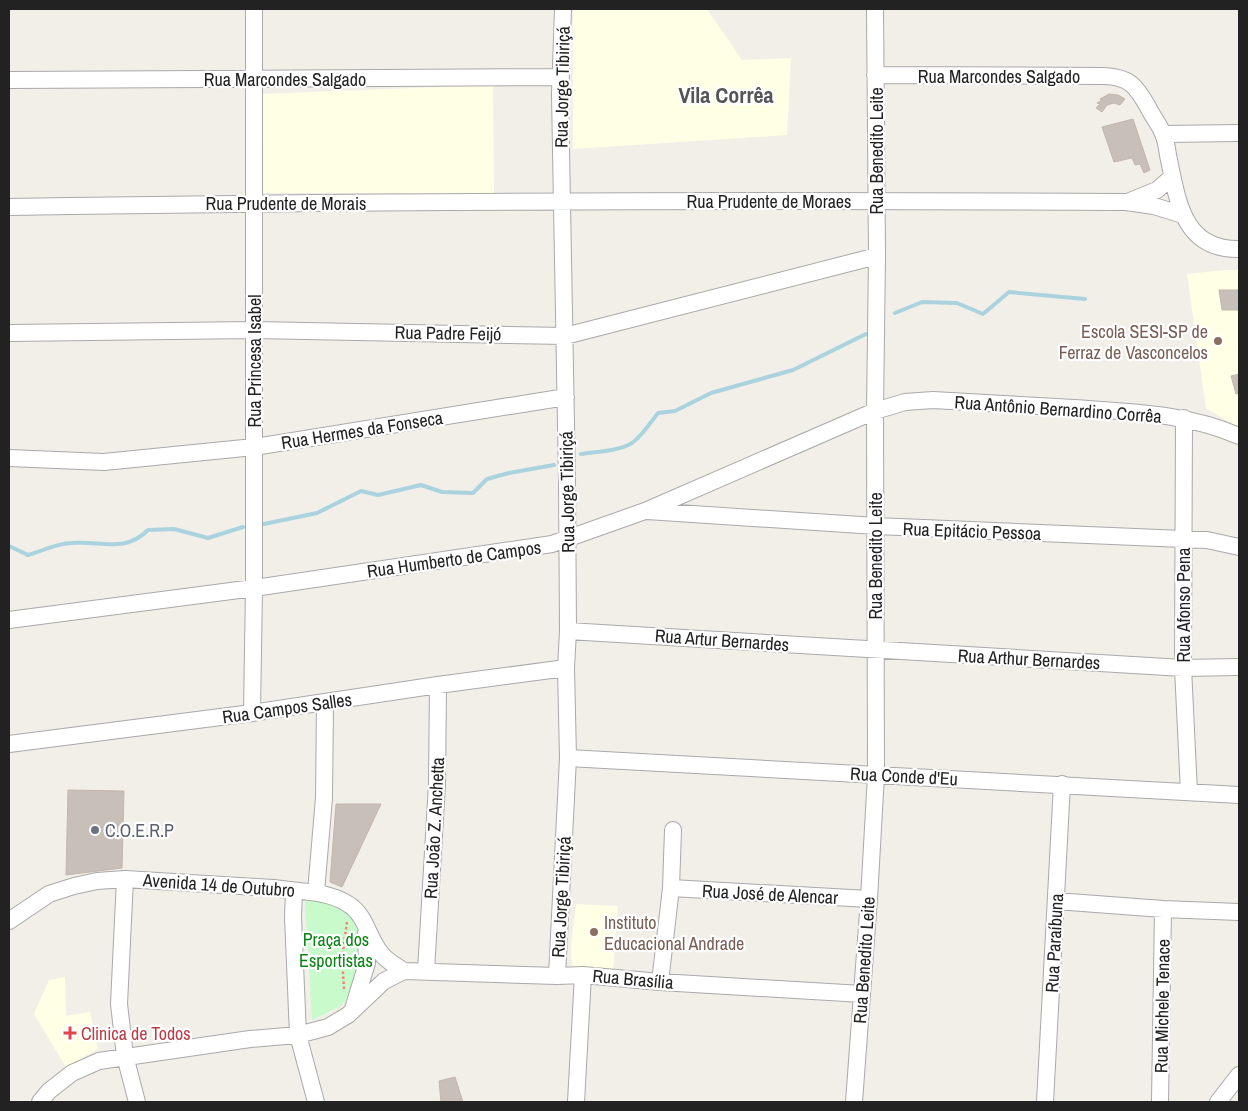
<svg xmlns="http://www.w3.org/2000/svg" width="1248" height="1111" viewBox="0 0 1248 1111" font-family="'Archivo Narrow',sans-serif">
	<rect width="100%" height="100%" fill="#f2efe9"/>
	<path fill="#ffffe5" d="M573 9H707L742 60 791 58 787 135 573 149Z
		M493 85 494 193H261L258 94Z
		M1225 270H1239V428L1206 408 1187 274Z
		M576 904 618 906 613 971 580 970 572 966 571 946Z
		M65 977 66 1016 90 1012 98 1049 66 1067 34 1014 49 980Z"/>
	<path fill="#c8facc" d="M320 900 338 905 353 918 362 934 364 946 348 997 341 1006 312 1020 305 901Z"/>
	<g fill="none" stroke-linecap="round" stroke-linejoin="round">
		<path stroke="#aad3df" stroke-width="4" d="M895 313 922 302 957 303 983 314 1009 292 1085 299
			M581 454C595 452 619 451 632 443 643 435 650 423 658 413L675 411 711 393 793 370 866 334
			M264 524 317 513 361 491 378 495 421 485 442 492 473 493 487 479 509 473 554 465
			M9 546 28 555C41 551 56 544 70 543 100 540 124 554 148 530L174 529 208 538 243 527"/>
	</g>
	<path fill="#c7bfb8" stroke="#c4b6ab" d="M1109 94 1118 95 1125 99 1120 105 1114 103 1107 105 1102 112 1096 108 1100 104 1097 103 1102 100 1100 99Z
		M1133 119 1150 170 1144 173 1140 164 1135 165 1132 158 1114 162 1102 127Z
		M1219 290H1239V310H1222Z
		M1239 374V393L1236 394 1231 376Z
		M68 790 124 791 122 868 66 875Z
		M336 804H381L342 887 330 882Z
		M455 1077 463 1102H441L439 1081Z"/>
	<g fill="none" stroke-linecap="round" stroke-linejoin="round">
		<g stroke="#a9a9a9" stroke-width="18">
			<path id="minor" d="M875 75 1104 76C1130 77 1136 86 1148 107 1152 116 1160 125 1163 134 1167 142 1167 152 1169 160 1178 203 1184 250 1239 249
				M9 80 561 77
				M1164 134 1239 133
				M1130 201 1157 190 1172 177
				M9 207C381 201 753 200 1126 202L1154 206 1183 215
				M9 333 254 330 565 336 877 256
				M1184 418 1183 668 1189 792
				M9 458 104 462 254 447 566 397
				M647 511 876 526 1207 540 1239 547
				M9 620 254 588 552 544 645 511 875 411 905 402 933 400C980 403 1027 405 1074 408 1130 412 1187 413 1239 436
				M568 631 1183 668 1239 667
				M252 713 254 588V9
				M9 744 252 713 438 685 566 668
				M568 758 1239 795
				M125 879 119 1004 125 1056 137 1102
				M671 888 869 899
				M294 891 293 917 298 1035 316 1102
				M316 892 324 798 325 703
				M1056 901 1163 909 1239 912
				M9 921 49 894 74 886 97 881 125 879 273 888C298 892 326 890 348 904 366 915 368 937 380 952 386 961 395 965 404 971
				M426 971 437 784 438 685
				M557 976 568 758 566 668 568 631 567 480 560 94 563 9
				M660 982 671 888 673 830
				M353 1009 367 963 366 933
				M40 1102 49 1091 72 1073 99 1061 250 1039 298 1035 328 1027 348 1015 384 981 404 971 557 976 583 975 660 982 862 994
				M576 1102 583 975
				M854 1102 869 899 876 775 875 411 877 256 875 9
				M1045 1102 1062 784
				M1160 1102 1163 909
				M1218 1102 1239 1075"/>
		</g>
		<path stroke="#fa8072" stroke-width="2.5" stroke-dasharray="2.5 2.5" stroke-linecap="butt" d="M344 989 342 958 347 922"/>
		<use href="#minor" stroke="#fff" stroke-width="16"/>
	</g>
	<g fill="#8d6e63" stroke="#fff" stroke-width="2">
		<circle cx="1218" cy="341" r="5"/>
		<circle cx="594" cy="932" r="5"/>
	</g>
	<circle fill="#6b7280" stroke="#fff" stroke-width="2" cx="95" cy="830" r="5"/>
	<path fill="#e0444e" stroke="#fff" stroke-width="2" d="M67.5 1025.5h5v5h5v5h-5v5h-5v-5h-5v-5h5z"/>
	<g text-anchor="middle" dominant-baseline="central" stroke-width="4.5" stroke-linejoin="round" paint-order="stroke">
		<g font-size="18" fill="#222" stroke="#fff">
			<text x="999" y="76">Rua Marcondes Salgado</text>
			<text x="285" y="79">Rua Marcondes Salgado</text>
			<text transform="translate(562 87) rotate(-89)">Rua Jorge Tibiriçá</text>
			<text transform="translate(876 151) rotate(-90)">Rua Benedito Leite</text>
			<text x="769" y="201">Rua Prudente de Moraes</text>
			<text x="286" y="203">Rua Prudente de Morais</text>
			<text transform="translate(448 333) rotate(1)">Rua Padre Feijó</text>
			<text transform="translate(254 361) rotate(-90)">Rua Princesa Isabel</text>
			<text transform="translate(1058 409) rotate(4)">Rua Antônio Bernardino Corrêa</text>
			<text transform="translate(362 430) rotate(-9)">Rua Hermes da Fonseca</text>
			<text transform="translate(567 492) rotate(-91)">Rua Jorge Tibiriçá</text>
			<text transform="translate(972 531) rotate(2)">Rua Epitácio Pessoa</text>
			<text transform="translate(875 556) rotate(-90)">Rua Benedito Leite</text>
			<text transform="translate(454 559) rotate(-8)">Rua Humberto de Campos</text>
			<text transform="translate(1183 605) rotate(-90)">Rua Afonso Pena</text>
			<text transform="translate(722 640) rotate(4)">Rua Artur Bernardes</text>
			<text transform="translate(1029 659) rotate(3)">Rua Arthur Bernardes</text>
			<text transform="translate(287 708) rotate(-8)">Rua Campos Salles</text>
			<text transform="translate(904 776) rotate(3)">Rua Conde d'Eu</text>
			<text transform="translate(434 828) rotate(-87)">Rua João Z. Anchetta</text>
			<text transform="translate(219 885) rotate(4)">Avenida 14 de Outubro</text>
			<text transform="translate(770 894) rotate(3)">Rua José de Alencar</text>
			<text transform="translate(561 897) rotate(-87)">Rua Jorge Tibiriçá</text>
			<text transform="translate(1054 943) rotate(-87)">Rua Paraíbuna</text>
			<text transform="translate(864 960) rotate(-86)">Rua Benedito Leite</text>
			<text transform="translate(633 979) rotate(5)">Rua Brasília</text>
			<text transform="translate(1162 1006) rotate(-89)">Rua Michele Tenace</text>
		</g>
		<g font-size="18" fill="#785e54" stroke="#fff" text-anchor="end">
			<text x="1208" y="331">Escola SESI-SP de<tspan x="1208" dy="21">Ferraz de Vasconcelos</tspan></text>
			<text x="604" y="922" text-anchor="start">Instituto<tspan x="604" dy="21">Educacional Andrade</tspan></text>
		</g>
		<g font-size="18" fill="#5b616d" stroke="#fff" text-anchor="start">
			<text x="105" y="830">C.O.E.R.P</text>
		</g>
		<g font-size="18" fill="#0c8416" stroke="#fff">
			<text x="336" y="939">Praça dos<tspan x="336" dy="21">Esportistas</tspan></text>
		</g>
		<g font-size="18" fill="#be3a42" stroke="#fff" text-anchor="start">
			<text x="81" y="1033">Clinica de Todos</text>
		</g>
		<g font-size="22" font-weight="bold" fill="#555" stroke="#fff">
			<text x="726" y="95">Vila Corrêa</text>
		</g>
	</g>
	<rect width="1248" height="1111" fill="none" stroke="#222222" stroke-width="20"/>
</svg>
